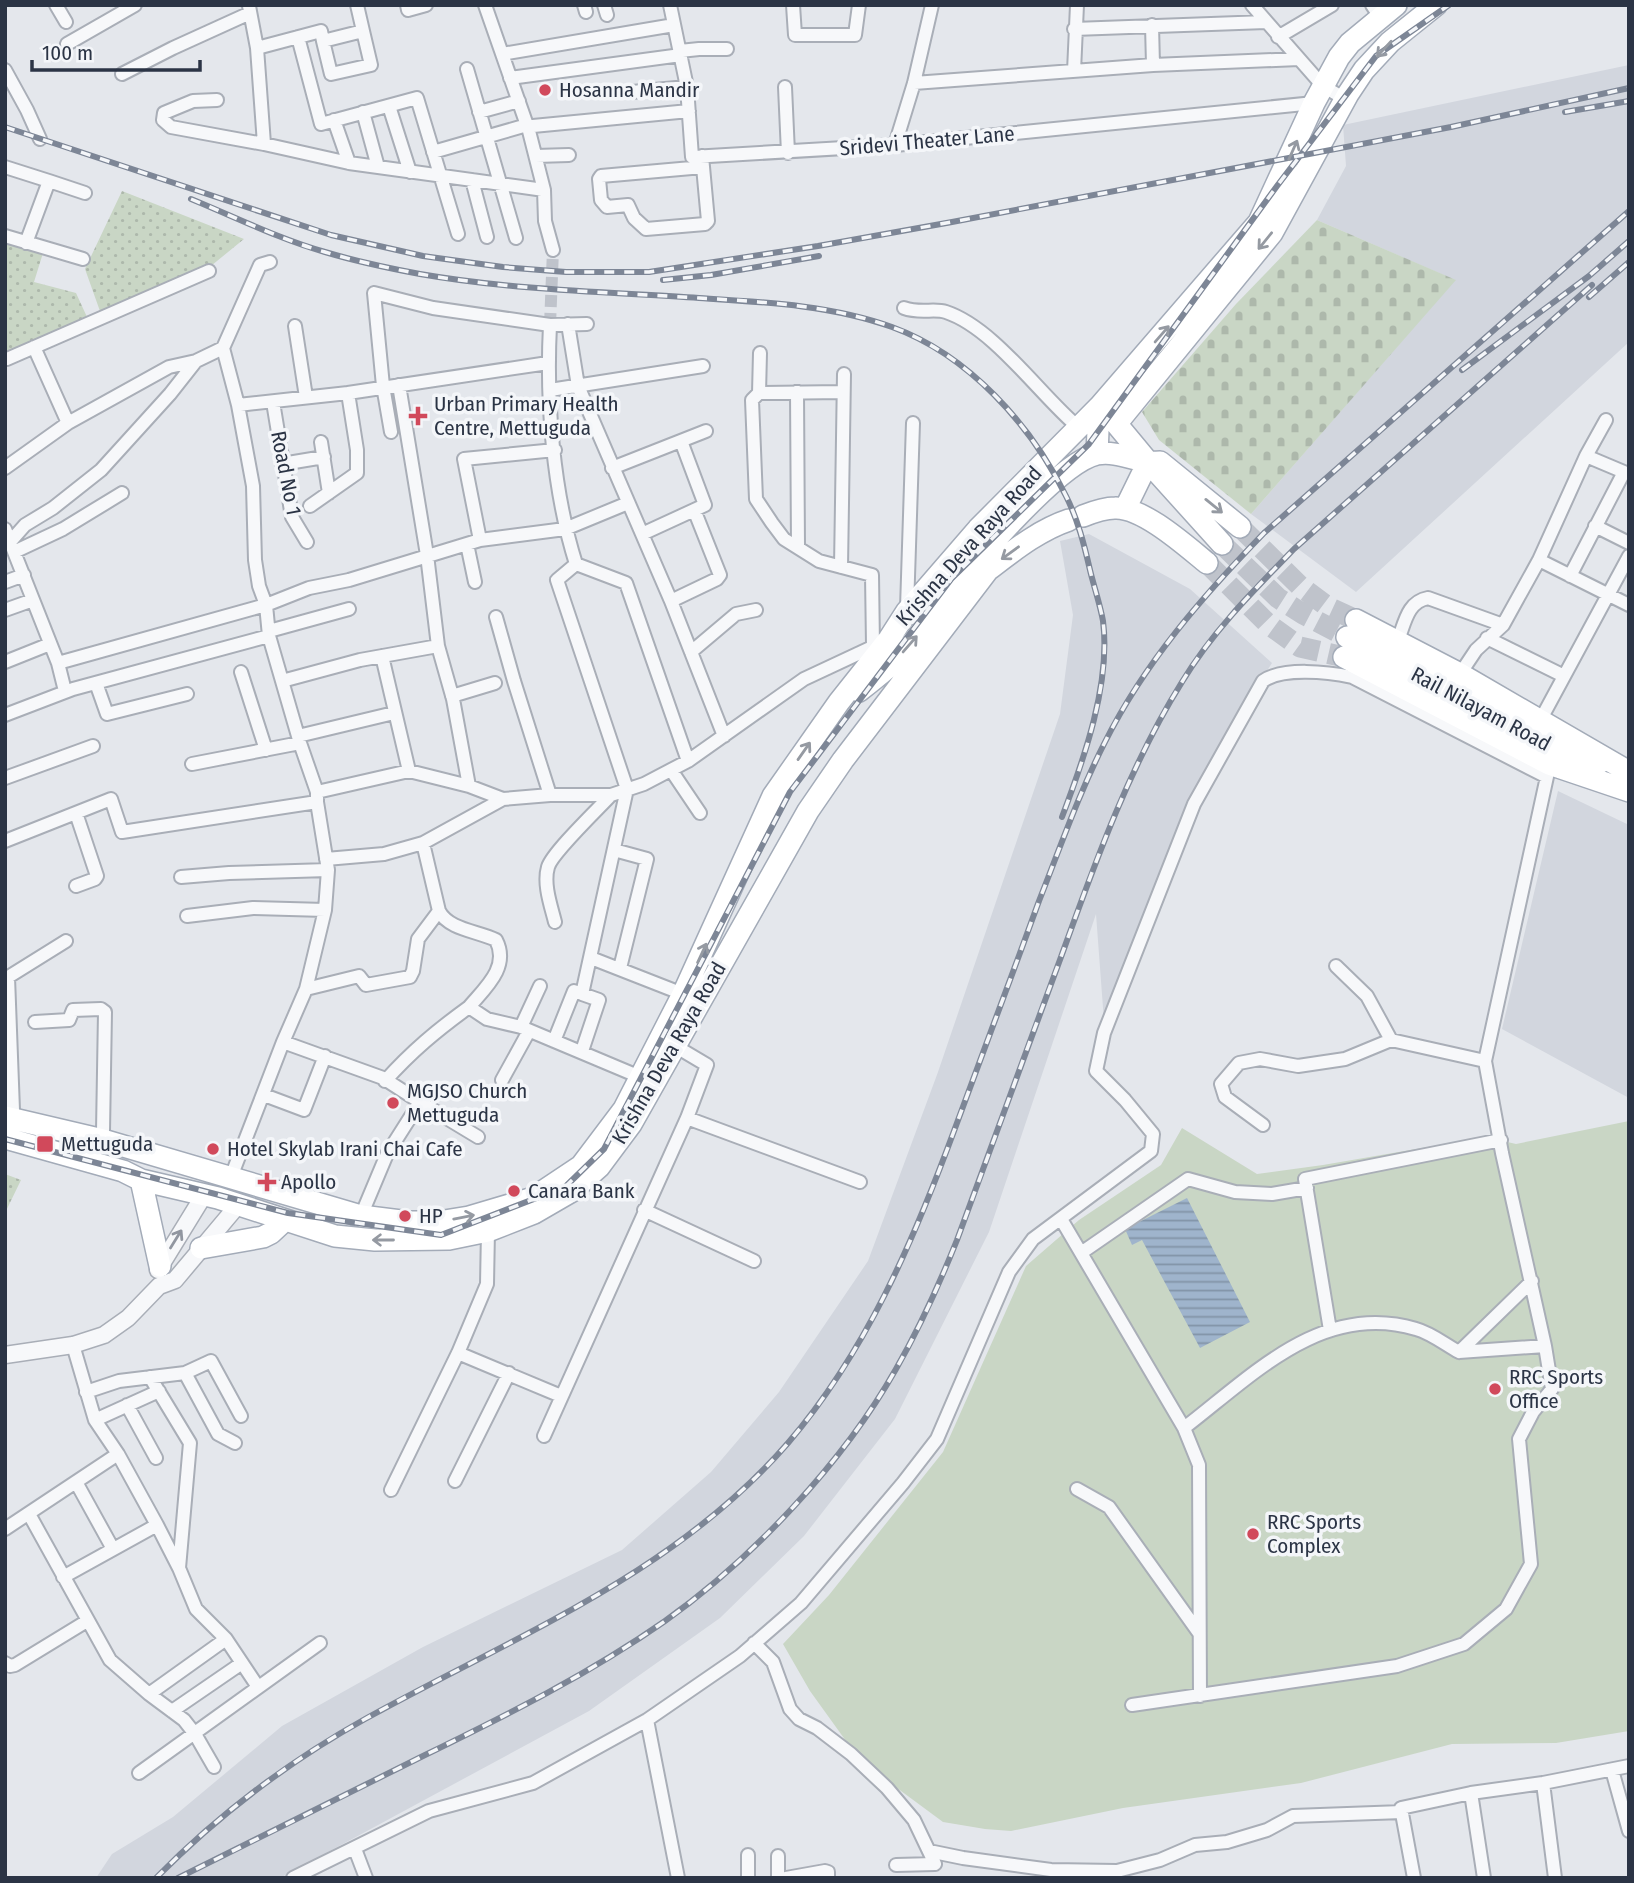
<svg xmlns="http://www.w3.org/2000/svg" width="1634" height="1883" viewBox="0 0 1634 1883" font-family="'Fira Sans Condensed',sans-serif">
	<defs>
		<pattern id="grass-dots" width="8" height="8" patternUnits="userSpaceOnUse" patternTransform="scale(1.75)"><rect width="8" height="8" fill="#c9d6c5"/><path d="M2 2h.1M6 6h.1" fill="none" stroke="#adb8ab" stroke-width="1.8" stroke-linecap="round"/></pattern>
		<pattern id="cemetery-stones" width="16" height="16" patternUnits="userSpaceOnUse" patternTransform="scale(1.75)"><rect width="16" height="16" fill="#c9d6c5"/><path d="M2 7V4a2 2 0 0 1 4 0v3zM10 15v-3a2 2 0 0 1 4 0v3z" fill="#adb8ab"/></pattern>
		<pattern id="water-rules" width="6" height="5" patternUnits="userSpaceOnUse" patternTransform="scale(1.75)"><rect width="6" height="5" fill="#9fb4cc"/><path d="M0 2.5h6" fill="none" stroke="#8293a7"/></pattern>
	</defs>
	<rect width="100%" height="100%" fill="#e4e7ec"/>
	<path fill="#d2d6de" d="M1629 65V342L1356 592 1251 514 1455 280 1317 220 1346 166 1343 125Z
		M1089 534 1190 589 1272 663 1217 748 1189 804 1104 1021 1096 914 989 1232 895 1419 804 1536 720 1618 589 1711 280 1878H96L112 1854 173 1817 282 1726 423 1647 622 1550 711 1472 779 1392 868 1261 938 1072 1060 714 1073 615 1060 541Z
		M1558 791 1629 825V1098L1502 1029Z"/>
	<path fill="url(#grass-dots)" d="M122 191 244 239 206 270 101 314 85 269Z
		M5 242 43 253 34 282 76 293 87 317 5 355Z
		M5 1174 21 1180 5 1213Z"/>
	<path fill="url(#cemetery-stones)" d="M1317 220 1456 280 1251 514 1159 440 1142 412 1236 304Z"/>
	<path fill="#c9d6c5" d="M1629 1121V1731L1556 1743 1452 1744 1301 1783 1123 1808 1011 1831 985 1829 943 1822 874 1771 846 1741 810 1691 783 1644 829 1595 943 1452 1026 1266 1079 1220 1161 1165 1182 1128 1257 1174 1323 1165 1486 1137 1516 1144Z"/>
	<path fill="url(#water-rules)" d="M1187 1198 1250 1322 1200 1348 1142 1240 1132 1245 1125 1229Z"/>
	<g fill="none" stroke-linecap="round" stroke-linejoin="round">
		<path stroke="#bfc3cb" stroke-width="12" stroke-dasharray="12 6" stroke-linecap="butt" d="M550 325 553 250"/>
		<path stroke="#bfc3cb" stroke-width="21" stroke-dasharray="21 10" stroke-linecap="butt" d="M1240 527 1300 586 1328 607 1356 620
			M1222 544 1278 598 1303 614 1347 637
			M1207 563 1268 624 1300 647 1344 657"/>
		<g stroke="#a9aeb7" stroke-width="16">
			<path id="minor" d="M56 5 66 22
				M407 5 408 10 426 5
				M485 5 529 131 544 190 545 221 553 250
				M584 5 586 12
				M604 5 607 15
				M670 5 687 87 692 157 895 145 1314 103
				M793 5 795 35H855L859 5
				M1252 5 1323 86 1345 99
				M1372 5 1380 17
				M249 6 257 48 264 144
				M1152 25 1153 65
				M1074 29 1266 22
				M298 37 321 124 417 98 458 234
				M1278 37 1332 5
				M323 41 331 74 371 65 363 31
				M67 44 135 5
				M257 48 321 31 323 41 363 31 357 5
				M680 51 699 49H727
				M502 54 674 25
				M467 69 516 238
				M5 70 27 110 40 139
				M1074 71 1077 5
				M122 74 173 48 250 13
				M510 78 681 55
				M914 83 1153 65 1299 59
				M785 87 788 153
				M632 92 687 87
				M217 100 193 101 164 113 163 120 171 127 264 144 349 163 544 190
				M389 106 410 172
				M363 112 378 167
				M479 112 519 101
				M334 120 349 163
				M533 126 689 111
				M895 145 914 83 932 5
				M433 152 527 125
				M536 156 569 155
				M702 156 708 221 705 224 646 229 634 218 628 205 607 207 601 200 599 179 601 176 703 167
				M5 167 49 181
				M472 180 487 237
				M5 236 83 259
				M26 243 49 181 85 193
				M904 308C920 314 934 308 946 312 994 328 1040 395 1078 427
				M568 324 578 386 671 601 724 736
				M550 325C546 402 553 491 576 564L626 583 688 761
				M295 326 306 397
				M34 347 68 423
				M760 353 759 393 752 400 756 499 772 523 784 539 819 561 872 575 873 646
				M7 359 209 271
				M399 385 427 555 438 646 453 699 469 786
				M550 390 703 366
				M797 392 798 547
				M759 393 843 392
				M273 402 292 517 307 542
				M238 405 348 393 548 363
				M391 432 383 386 374 293 433 308 550 325 587 324
				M321 442 329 493
				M282 464 324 457
				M5 468 68 423 169 367 196 361 223 348
				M612 468 706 431
				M310 506 357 473V450L348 393
				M1595 526 1629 543
				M5 529 58 663 65 691
				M642 534 705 505 681 441
				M480 540 464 459 555 450
				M10 542 25 525 53 508 101 470 170 394 196 361
				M467 544 475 582
				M14 552 63 529 122 493
				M1539 560 1629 605
				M841 567 844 374
				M1570 576 1624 472 1586 456
				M5 582 24 575
				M671 601 717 579 720 575 695 512
				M907 608 913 423
				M5 610 33 600
				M496 617 514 681 550 795
				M269 631 349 609
				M1487 638 1564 676
				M1398 640C1405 623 1407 602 1428 598L1503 625
				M691 652 736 614 756 610
				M382 656 409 771
				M5 662 50 644
				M58 663 266 605 309 588 349 580 480 540 565 529 628 503
				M241 672 266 750
				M1460 674 1476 650 1503 625 1539 560 1586 456 1606 420
				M282 681 360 660 438 646
				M96 683 107 714 187 694
				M452 696 495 683
				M5 715 73 689 269 636
				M1541 719 1629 556
				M298 736 394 713
				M192 764 300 743
				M671 770 700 813
				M5 778 93 746
				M317 792 409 771 469 786 503 799 550 795H611L644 784 688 761 804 679 881 643
				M5 841 111 799 122 832 317 802
				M423 843 439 911C449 930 478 931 496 940 510 967 485 988 469 1007
				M614 850 647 859 620 968
				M326 859 384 854 423 843 503 799
				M181 877 229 873 328 870
				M76 886 95 879 97 876 76 813
				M187 916 253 908 325 910
				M555 922C551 906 543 884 548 867 552 853 598 809 611 795
				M591 958 683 994
				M1336 966 1367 996 1391 1040 1485 1061
				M8 977 13 1110
				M5 979 66 941
				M306 989 359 976 366 985 410 977 413 971 418 939 439 911
				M35 1022 69 1020 73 1010 101 1009 105 1012 103 1131
				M521 1027 540 986
				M554 1041 574 991 582 994 627 789 557 580 576 564
				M283 1042 383 1078 420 1102
				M582 1051 599 1000 582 994
				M502 1080 529 1031
				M385 1081C412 1051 436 1031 469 1007L487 1019 521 1027 640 1077
				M264 1095 304 1110 325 1056
				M687 1118 860 1182
				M1263 1125 1225 1097 1221 1084 1239 1063 1260 1059 1298 1066 1345 1059 1391 1040
				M231 1177 283 1042 306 989 325 910 328 870 317 802V792L300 743 269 636 266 605 259 586 255 560 253 486 238 405 223 348 260 265 270 262
				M644 1210 754 1261
				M361 1216 387 1154 420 1102 478 1137
				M1061 1219 1184 1428 1199 1465 1200 1696
				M1081 1253 1188 1179 1235 1192 1272 1194 1307 1188
				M1330 1330 1305 1179 1501 1140
				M73 1345 95 1420 118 1454 157 1525 179 1568 196 1609 226 1639 258 1687
				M1459 1352 1545 1346
				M458 1353 561 1396
				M185 1373 218 1434 235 1443
				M150 1377 190 1443 179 1568
				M86 1392 119 1381 185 1373 211 1361 241 1416
				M127 1405 156 1458
				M95 1420 159 1391
				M1184 1428C1252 1376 1322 1301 1416 1329 1431 1333 1446 1345 1459 1352L1532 1281
				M544 1436 687 1118 707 1065 675 1046
				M455 1481 509 1373
				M76 1482 113 1549
				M1077 1489 1109 1507 1199 1633
				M391 1490 458 1353 487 1284 488 1231
				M29 1514 110 1660 149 1694 184 1720 195 1734 214 1767
				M5 1529 118 1454
				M63 1577 157 1525
				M754 1643 773 1662 790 1709 799 1719 817 1728 851 1754 887 1788 914 1820 935 1864 896 1865
				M5 1663 10 1666 15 1665 87 1621
				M149 1694 226 1639
				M1132 1705 1397 1666 1464 1644 1506 1609 1531 1564 1519 1439 1533 1412 1552 1389 1545 1346 1502 1153 1485 1061 1548 772
				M172 1711 242 1663
				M647 1720 678 1878
				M1612 1770 1629 1831
				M139 1773 320 1643
				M1543 1783 1555 1878
				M1471 1793 1484 1878
				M355 1849 366 1878
				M929 1851 963 1858 1051 1870 1117 1871 1160 1860 1195 1845 1227 1842 1267 1830 1293 1816 1402 1812
				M748 1855V1878
				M778 1856V1878
				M293 1878 429 1811 533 1783 647 1720 740 1656 801 1603 903 1483 937 1439 1009 1272 1033 1239 1151 1151 1153 1134 1125 1100 1096 1071 1104 1033 1194 804 1263 681C1283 667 1328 672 1352 677L1547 777
				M786 1878 825 1871 828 1872V1878
				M1414 1878 1401 1808 1471 1793 1543 1783 1629 1766"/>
		</g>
		<g stroke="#a9aeb7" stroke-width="19">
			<path id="tertiary" d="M158 1270 204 1195
				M5 1355 73 1345 104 1335 128 1318 159 1286 175 1280 238 1205"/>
		</g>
		<g stroke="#a3abb8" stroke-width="24">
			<path id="primary" d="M1109 415 1148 462 1222 544
				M1117 423 1272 233 1348 94 1364 70 1390 42 1436 5
				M1097 454 1099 407
				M1125 509 1148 462
				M1083 516C1093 512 1104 508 1115 508 1143 507 1186 546 1207 563
				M1356 620 1460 674 1629 772
				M1347 637 1557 750 1598 764
				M1344 657 1549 764 1629 791
				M859 691C877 677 896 662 911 644 920 634 928 621 936 610 964 574 1057 463 1097 454 1114 451 1129 458 1144 461 1150 463 1155 462 1160 462L1240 527
				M5 1117 103 1140 361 1216 409 1222H438L469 1217 533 1198 581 1166 624 1109 683 994 773 796 839 702 889 639 907 611 978 529 1099 407 1259 222 1314 103 1339 57 1350 43 1396 5
				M5 1138 123 1171 141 1180 218 1198 335 1236 375 1240 449 1239 488 1231 534 1213 572 1191 599 1167 631 1124 808 811 843 760 988 570C1013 551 1039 530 1069 520
				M141 1180 160 1266
				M201 1248 263 1237 271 1233 285 1220"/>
		</g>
		<use href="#minor" stroke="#f7f8fa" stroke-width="12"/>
		<use href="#tertiary" stroke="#f7f8fa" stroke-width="16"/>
		<use href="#primary" stroke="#fff" stroke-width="21"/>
		<g stroke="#7d8696" stroke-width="6">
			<path id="rail" d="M1565 112 1629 101
				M5 127 331 235 423 256 503 267 566 272H649L818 246 952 222 1451 127 1629 88
				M191 199C235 217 279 239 325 252 355 261 388 268 420 274 512 290 607 292 699 298 764 302 831 305 892 327 969 355 1031 425 1066 496 1078 520 1084 544 1090 570 1094 587 1100 604 1103 621 1111 683 1084 759 1062 817
				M663 280 711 275 819 256
				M1589 297 1629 262
				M1462 370 1589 276 1629 241
				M5 1139 288 1213 441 1235 565 1187 604 1149 790 792 952 578 1089 444 1277 186 1376 56 1449 5
				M156 1878C218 1815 288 1762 365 1719 513 1637 675 1574 788 1443 866 1352 913 1242 954 1131 982 1055 1011 978 1039 901 1060 848 1079 793 1105 742 1145 662 1202 597 1264 533L1629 211
				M178 1878C261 1837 343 1796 425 1755 507 1715 589 1674 665 1621 752 1559 843 1463 896 1369 920 1327 939 1285 957 1240 992 1146 1026 1051 1061 957 1095 863 1129 767 1182 682 1212 632 1254 590 1294 549L1592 285"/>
		</g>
		<use href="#rail" stroke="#f4f6f9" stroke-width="3.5" stroke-dasharray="10" stroke-linecap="butt"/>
	</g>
	<defs><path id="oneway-shaft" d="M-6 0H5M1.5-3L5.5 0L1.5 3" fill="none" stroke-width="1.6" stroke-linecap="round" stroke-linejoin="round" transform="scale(1.75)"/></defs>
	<g stroke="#959aa2">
		<use href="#oneway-shaft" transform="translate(1384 49) rotate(133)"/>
		<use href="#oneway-shaft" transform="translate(1293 150) rotate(-66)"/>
		<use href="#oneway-shaft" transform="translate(1265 241) rotate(129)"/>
		<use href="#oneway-shaft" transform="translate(1162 334) rotate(-49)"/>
		<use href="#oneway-shaft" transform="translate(1214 506) rotate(39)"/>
		<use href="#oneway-shaft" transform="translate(1010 553) rotate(144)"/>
		<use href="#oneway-shaft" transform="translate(910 644) rotate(-49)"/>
		<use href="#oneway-shaft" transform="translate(804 751) rotate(-55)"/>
		<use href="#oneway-shaft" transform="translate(702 953) rotate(-65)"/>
		<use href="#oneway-shaft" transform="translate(464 1217) rotate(-11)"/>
		<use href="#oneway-shaft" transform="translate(383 1240) rotate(-180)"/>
	</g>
	<use stroke="#9196a0" href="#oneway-shaft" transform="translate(176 1239) rotate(-58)"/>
	<g fill="#d1495b" stroke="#f4f6f9" stroke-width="2.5">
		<circle cx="545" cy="90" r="7"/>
		<path d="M414.5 405.5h7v7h7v7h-7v7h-7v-7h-7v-7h7z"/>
		<circle cx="393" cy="1103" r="7"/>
		<rect x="36" y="1135" width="18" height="18" rx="3.5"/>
		<circle cx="213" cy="1149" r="7"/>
		<path d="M263.5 1171.5h7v7h7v7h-7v7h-7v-7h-7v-7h7z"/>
		<circle cx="514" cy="1191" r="7"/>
		<circle cx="405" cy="1216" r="7"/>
		<circle cx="1495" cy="1389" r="7"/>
		<circle cx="1253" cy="1534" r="7"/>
	</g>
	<g text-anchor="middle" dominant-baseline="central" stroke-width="7" stroke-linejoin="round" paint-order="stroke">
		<g font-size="21" fill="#2b3445" stroke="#f4f6f9" text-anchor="start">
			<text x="559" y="90">Hosanna Mandir</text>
			<text x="434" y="404">Urban Primary Health<tspan x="434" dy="24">Centre, Mettuguda</tspan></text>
			<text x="407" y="1091">MGJSO Church<tspan x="407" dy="24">Mettuguda</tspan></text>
			<text x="61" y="1144">Mettuguda</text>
			<text x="227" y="1149">Hotel Skylab Irani Chai Cafe</text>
			<text x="281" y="1182">Apollo</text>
			<text x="528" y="1191">Canara Bank</text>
			<text x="419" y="1216">HP</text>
			<text x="1509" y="1377">RRC Sports<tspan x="1509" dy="24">Office</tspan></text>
			<text x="1267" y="1522">RRC Sports<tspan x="1267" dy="24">Complex</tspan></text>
		</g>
		<g font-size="21" fill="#2b3445" stroke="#f4f6f9">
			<text transform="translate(927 141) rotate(-5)">Sridevi Theater Lane</text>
			<text transform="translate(286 473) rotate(79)">Road No 1</text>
			<text transform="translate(969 546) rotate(-48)">Krishna Deva Raya Road</text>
			<text transform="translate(1481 709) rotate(28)">Rail Nilayam Road</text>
			<text transform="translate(669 1053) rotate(-60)">Krishna Deva Raya Road</text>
		</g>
	</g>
	<rect width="1634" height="1883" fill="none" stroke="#2b3445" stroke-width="14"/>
	<path d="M32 60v10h168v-10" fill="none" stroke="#2b3445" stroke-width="3.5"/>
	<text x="42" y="60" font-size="21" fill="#2b3445" stroke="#f4f6f9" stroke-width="5" paint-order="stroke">100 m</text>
</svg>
